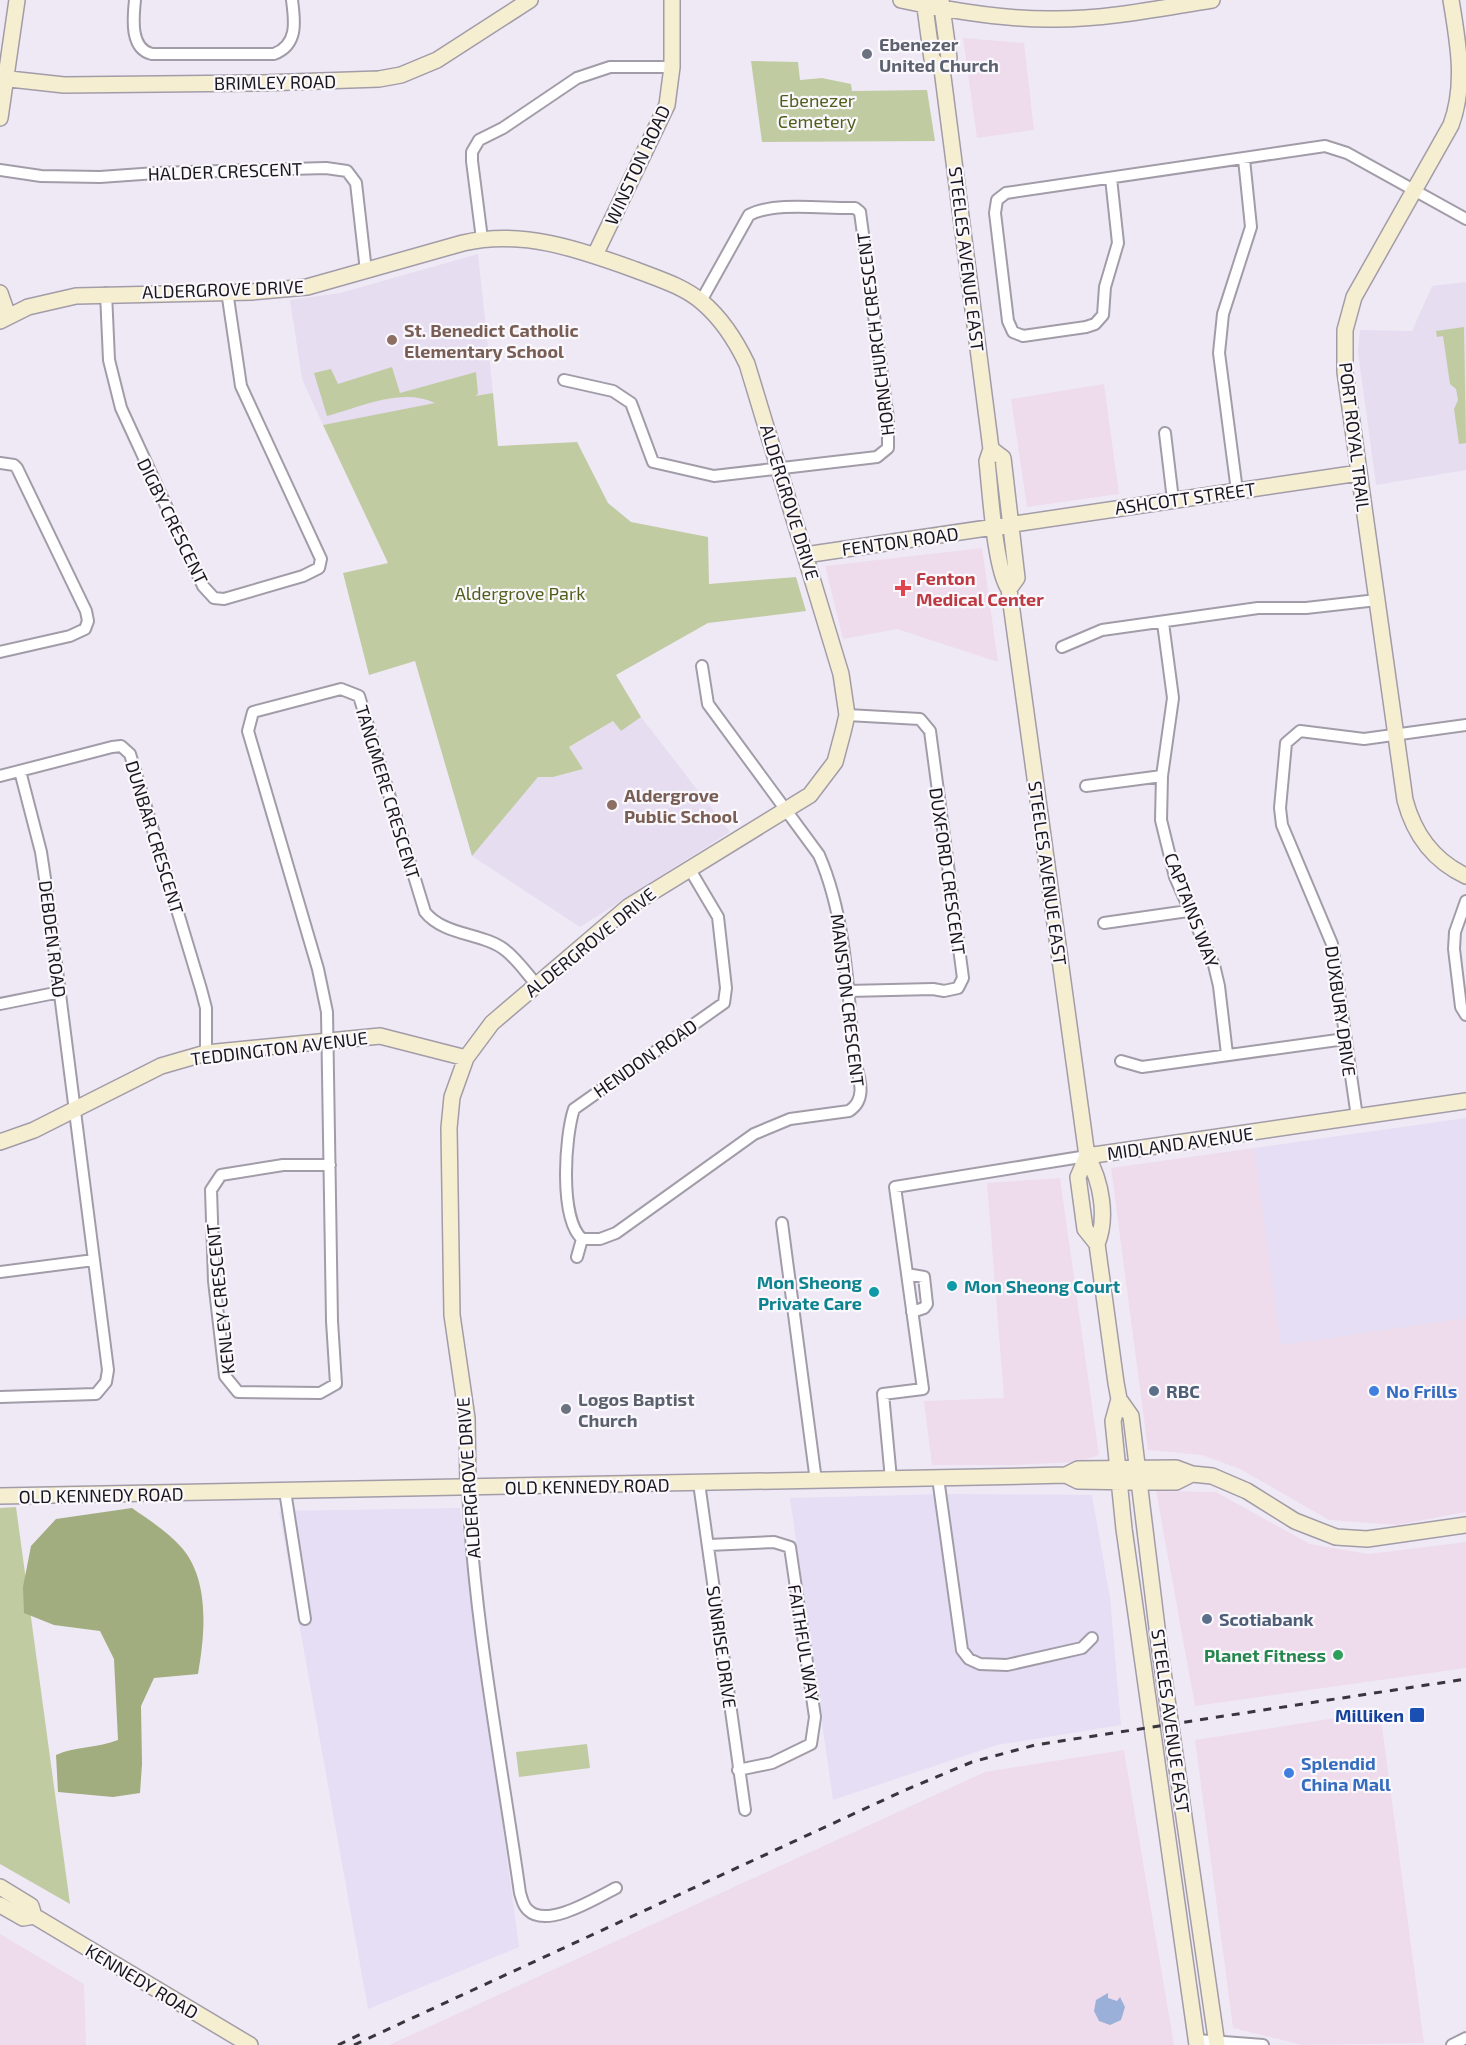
<svg xmlns="http://www.w3.org/2000/svg" width="1466" height="2045" viewBox="0 0 1466 2045" font-family="'Exo 2',sans-serif">
	<rect width="100%" height="100%" fill="#efe9f6"/>
	<path fill="#eedced" d="M963 38 1024 43 1034 130 977 138Z
		M1104 384 1119 494 1027 507 1011 399Z
		M982 548 998 662 897 629 843 639 825 566Z
		M1254 1148 1281 1345 1466 1318V1512L1397 1525 1329 1520 1240 1469 1202 1455 1148 1450 1111 1168Z
		M1060 1178 1099 1455 1078 1462 1013 1465H932L924 1401 1004 1398 987 1183Z
		M1156 1491 1216 1492 1310 1544 1368 1554 1466 1542V1668L1195 1706Z
		M1380 1711 1424 2043 1302 2045 1233 2028 1195 1740Z
		M1124 1750 1174 2045H389L985 1772Z
		M0 1934 84 1984 86 2045H0Z"/>
	<path fill="#e5def4" d="M1466 1118V1318L1281 1345 1254 1148Z
		M948 1494 1092 1495 1110 1598 1121 1725 997 1745 833 1800 790 1498Z
		M460 1508 519 1947 368 2009 279 1511Z"/>
	<path fill="#e6ddf0" d="M478 254 493 393 323 425 302 379 290 300 340 293Z
		M1466 282V470L1376 485 1358 352 1360 330 1412 331 1432 286Z
		M641 717 730 832 580 927 472 856 538 777H553L583 769 568 748 613 721 621 731Z"/>
	<path fill="#c0cba2" d="M751 61 798 62 800 80 822 78 851 84 852 91 927 90 935 141 762 142Z
		M1464 327 1466 443 1459 444 1454 409 1458 400 1456 389 1450 384 1443 336 1437 337 1436 331Z
		M392 367 400 393 476 372 478 394 475 396 493 393 498 446 577 442 608 503 631 522 708 537 709 584 796 577 806 611 708 623 616 675 641 717 621 731 613 721 569 747 583 769 553 777H538L472 856 415 661 369 675 343 573 388 563 323 425 435 403C402 387 361 407 327 416L314 373 331 369 338 384Z
		M16 1507 70 1904 0 1864V1508Z
		M587 1744 590 1768 519 1777 516 1752Z"/>
	<path fill="#a1ac7f" d="M132 1508C149 1520 168 1532 182 1548 210 1581 205 1634 198 1674L154 1678 141 1706 142 1764 140 1793 113 1797 58 1792 56 1755C76 1746 98 1748 118 1740L114 1659 100 1631 54 1625 24 1613 23 1587 31 1546 56 1519Z"/>
	<path fill="#9ab0d9" d="M1108 1993V1998L1117 2001 1120 1997 1125 2007 1121 2020 1110 2025 1099 2021 1094 2011 1096 2000Z"/>
	<g fill="none" stroke-linecap="round" stroke-linejoin="round">
		<g stroke="#a29ca8" stroke-width="14">
			<path id="street" d="M135 0C133 19 130 49 152 54H274C298 45 295 22 292 0
				M0 170 41 176 100 177 156 173 326 168 347 171 356 183 366 271
				M1111 178 1118 243 1105 287 1103 315 1095 324 1086 327 1023 336 1013 332 1008 321 995 213 997 200 1006 193 1325 146 1347 153 1466 219
				M482 239 472 161V152L479 140 503 128 577 78 610 67H672
				M106 293 109 360 121 408 203 586 214 598 224 599 303 576 319 568 321 559 241 386 227 291
				M564 380 613 391 631 403 653 462 714 476 877 457 888 448V419L860 212 855 208C825 209 775 201 749 215L701 301
				M1165 433 1173 500
				M0 463 14 465 17 468 86 611 88 621 85 629 70 636 0 652
				M1237 491 1219 353 1223 314 1251 227 1244 159
				M1163 623 1173 698 1162 776 1161 820 1175 877 1214 965 1219 986 1227 1054
				M1062 647 1102 630 1258 608H1306L1377 600
				M847 715 920 719 930 731 963 978 958 988 944 991 933 989 848 991
				M0 776 112 747 121 746 130 754 201 989 206 1008V1053
				M1086 786 1162 776
				M1466 901 1455 932 1454 949 1461 1007 1466 1015
				M1104 923 1188 911
				M0 1004 60 992
				M1121 1061 1142 1067 1345 1039
				M1357 1117 1332 944 1282 825 1280 808 1286 743 1300 731 1364 739 1466 725
				M330 1165H283L227 1174 221 1175 211 1190 214 1281 225 1376 238 1392 320 1393 336 1384 332 1321 327 1012 318 969 248 731 253 712 341 689 359 696 425 912C444 936 484 933 505 950 517 959 527 974 537 985
				M782 1223 816 1481
				M582 1239H600L616 1233 754 1134 790 1119 849 1111C868 1099 859 1077 854 1058 848 991 846 917 819 855L708 704 702 666
				M582 1239C559 1218 565 1136 574 1109L724 1003 726 988 718 917 689 868
				M577 1257 582 1239
				M0 1272 94 1260
				M907 1274 924 1277 927 1304 924 1308 912 1312
				M0 1397 96 1394 106 1382 108 1370 47 892 41 852 20 771
				M938 1478 962 1650 969 1659 980 1664 1007 1665 1082 1648 1092 1638
				M891 1479 883 1394 923 1389 895 1187 1087 1156
				M699 1483 745 1810
				M468 1488C474 1623 501 1759 520 1893 522 1899 523 1906 528 1910 547 1929 596 1898 616 1888
				M285 1491 305 1619
				M709 1545 774 1542 790 1547 815 1717 811 1744 772 1763 738 1770
				M1197 2040 1263 2045
				M1452 2045 1466 2038"/>
		</g>
		<g stroke="#a29ca8" stroke-width="18">
			<path id="secondary" d="M901 0C952 11 1005 20 1056 19 1109 19 1161 8 1212 0
				M924 0 932 59 942 69
				M941 0 949 58 942 69 987 418 991 449 987 461C990 488 995 571 1009 589L1087 1156C1101 1181 1108 1217 1097 1244
				M1451 0C1458 42 1466 85 1451 125L1354 297 1345 330V372L1405 800C1414 834 1434 861 1466 876
				M0 78 64 85 262 83 379 79 401 75 437 60 530 0
				M0 118 17 0
				M595 255 667 105 672 67V0
				M0 293 8 316
				M0 321 28 307 76 296 252 292 307 287 463 243C524 229 580 250 636 270 659 279 683 286 702 302 721 318 736 341 747 364L841 674 847 715 843 732 835 762 810 795 628 907 492 1023 466 1058 452 1097 449 1128 452 1315 467 1418 468 1488
				M991 449 1003 458 1017 578 1009 589
				M805 555 1359 473
				M0 1142 34 1130 161 1066 206 1053 380 1036 466 1058
				M1087 1156 1078 1177 1085 1229 1097 1244 1116 1383 1119 1399 1113 1421 1124 1529 1197 2045
				M1087 1156 1466 1101
				M1119 1399 1131 1416 1159 1644 1217 2045
				M1066 1475 1078 1481 1138 1482H1176L1192 1474
				M0 1496 1026 1476 1066 1475 1078 1469 1176 1468 1192 1474 1212 1476 1247 1491 1295 1521 1336 1537 1367 1539 1466 1525
				M0 1887 31 1906 34 1916
				M0 1905 23 1918 34 1916 250 2045"/>
		</g>
		<use href="#street" stroke="#fff" stroke-width="10"/>
		<use href="#secondary" stroke="#f6eed0" stroke-width="15"/>
		<path stroke="#38353c" stroke-width="3" stroke-dasharray="8 8" stroke-linecap="butt" d="M338 2045 361 2034
			M354 2045 903 1791 972 1762 1035 1745 1466 1679"/>
	</g>
	<g fill="#6b7280" stroke="#faf8fd" stroke-width="2">
		<circle cx="867" cy="54" r="6"/>
		<circle cx="566" cy="1409" r="6"/>
	</g>
	<g fill="#8d6e63" stroke="#faf8fd" stroke-width="2">
		<circle cx="392" cy="340" r="6"/>
		<circle cx="612" cy="805" r="6"/>
	</g>
	<path fill="#e0444e" stroke="#faf8fd" stroke-width="2" d="M900 579h6v6h6v6h-6v6h-6v-6h-6v-6h6z"/>
	<g fill="#0f9aa8" stroke="#faf8fd" stroke-width="2">
		<circle cx="952" cy="1286" r="6"/>
		<circle cx="874" cy="1292" r="6"/>
	</g>
	<g fill="#5c6f8a" stroke="#faf8fd" stroke-width="2">
		<circle cx="1154" cy="1391" r="6"/>
		<circle cx="1207" cy="1619" r="6"/>
	</g>
	<g fill="#3f7fe0" stroke="#faf8fd" stroke-width="2">
		<circle cx="1374" cy="1391" r="6"/>
		<circle cx="1289" cy="1773" r="6"/>
	</g>
	<circle fill="#2e9e5b" stroke="#faf8fd" stroke-width="2" cx="1338" cy="1655" r="6"/>
	<rect fill="#1a4fb4" stroke="#faf8fd" stroke-width="2" x="1409" y="1707" width="16" height="16" rx="3"/>
	<g text-anchor="middle" dominant-baseline="central" stroke-width="4.5" stroke-linejoin="round" paint-order="stroke">
		<g font-size="18" font-weight="bold" fill="#5b616d" stroke="#faf8fd" text-anchor="start">
			<text x="879" y="44">Ebenezer<tspan x="879" dy="21">United Church</tspan></text>
			<text x="578" y="1399">Logos Baptist<tspan x="578" dy="21">Church</tspan></text>
		</g>
		<g font-size="18" fill="#19171c" stroke="#faf8fd">
			<text transform="translate(275 82) rotate(-1)">BRIMLEY ROAD</text>
			<text transform="translate(637 165) rotate(-65)">WINSTON ROAD</text>
			<text transform="translate(225 171) rotate(-2)">HALDER CRESCENT</text>
			<text transform="translate(967 259) rotate(83)">STEELES AVENUE EAST</text>
			<text transform="translate(223 289) rotate(-2)">ALDERGROVE DRIVE</text>
			<text transform="translate(875 334) rotate(-97)">HORNCHURCH CRESCENT</text>
			<text transform="translate(1355 437) rotate(83)">PORT ROYAL TRAIL</text>
			<text transform="translate(1185 498) rotate(-8)">ASHCOTT STREET</text>
			<text transform="translate(790 502) rotate(73)">ALDERGROVE DRIVE</text>
			<text transform="translate(173 521) rotate(64)">DIGBY CRESCENT</text>
			<text transform="translate(900 541) rotate(-8)">FENTON ROAD</text>
			<text transform="translate(388 792) rotate(73)">TANGMERE CRESCENT</text>
			<text transform="translate(155 837) rotate(73)">DUNBAR CRESCENT</text>
			<text transform="translate(948 871) rotate(82)">DUXFORD CRESCENT</text>
			<text transform="translate(1048 873) rotate(82)">STEELES AVENUE EAST</text>
			<text transform="translate(1192 910) rotate(69)">CAPTAINS WAY</text>
			<text transform="translate(53 939) rotate(83)">DEBDEN ROAD</text>
			<text transform="translate(590 942) rotate(-39)">ALDERGROVE DRIVE</text>
			<text transform="translate(848 1000) rotate(83)">MANSTON CRESCENT</text>
			<text transform="translate(1341 1011) rotate(82)">DUXBURY DRIVE</text>
			<text transform="translate(279 1048) rotate(-7)">TEDDINGTON AVENUE</text>
			<text transform="translate(645 1058) rotate(-35)">HENDON ROAD</text>
			<text transform="translate(1180 1143) rotate(-8)">MIDLAND AVENUE</text>
			<text transform="translate(220 1299) rotate(-96)">KENLEY CRESCENT</text>
			<text transform="translate(468 1478) rotate(-94)">ALDERGROVE DRIVE</text>
			<text transform="translate(587 1486) rotate(-1)">OLD KENNEDY ROAD</text>
			<text transform="translate(101 1495) rotate(-1)">OLD KENNEDY ROAD</text>
			<text transform="translate(804 1643) rotate(81)">FAITHFUL WAY</text>
			<text transform="translate(722 1647) rotate(82)">SUNRISE DRIVE</text>
			<text transform="translate(1171 1721) rotate(82)">STEELES AVENUE EAST</text>
			<text transform="translate(142 1981) rotate(31)">KENNEDY ROAD</text>
		</g>
		<g font-size="18" fill="#515e19" stroke="#faf8fd">
			<text x="817" y="100">Ebenezer<tspan x="817" dy="21">Cemetery</tspan></text>
			<text x="520" y="593">Aldergrove Park</text>
		</g>
		<g font-size="18" font-weight="bold" fill="#785e54" stroke="#faf8fd" text-anchor="start">
			<text x="404" y="330">St. Benedict Catholic<tspan x="404" dy="21">Elementary School</tspan></text>
			<text x="624" y="795">Aldergrove<tspan x="624" dy="21">Public School</tspan></text>
		</g>
		<g font-size="18" font-weight="bold" fill="#be3a42" stroke="#faf8fd" text-anchor="start">
			<text x="916" y="578">Fenton<tspan x="916" dy="21">Medical Center</tspan></text>
		</g>
		<g font-size="18" font-weight="bold" fill="#0d838f" stroke="#faf8fd" text-anchor="end">
			<text x="862" y="1282">Mon Sheong<tspan x="862" dy="21">Private Care</tspan></text>
			<text x="964" y="1286" text-anchor="start">Mon Sheong Court</text>
		</g>
		<g font-size="18" font-weight="bold" fill="#4e5e75" stroke="#faf8fd" text-anchor="start">
			<text x="1166" y="1391">RBC</text>
			<text x="1219" y="1619">Scotiabank</text>
		</g>
		<g font-size="18" font-weight="bold" fill="#366cbe" stroke="#faf8fd" text-anchor="start">
			<text x="1386" y="1391">No Frills</text>
			<text x="1301" y="1763">Splendid<tspan x="1301" dy="21">China Mall</tspan></text>
		</g>
		<g font-size="18" font-weight="bold" fill="#27864d" stroke="#faf8fd" text-anchor="end">
			<text x="1326" y="1655">Planet Fitness</text>
		</g>
		<g font-size="18" font-weight="bold" fill="#164399" stroke="#faf8fd" text-anchor="end">
			<text x="1404" y="1715">Milliken</text>
		</g>
	</g>
</svg>
